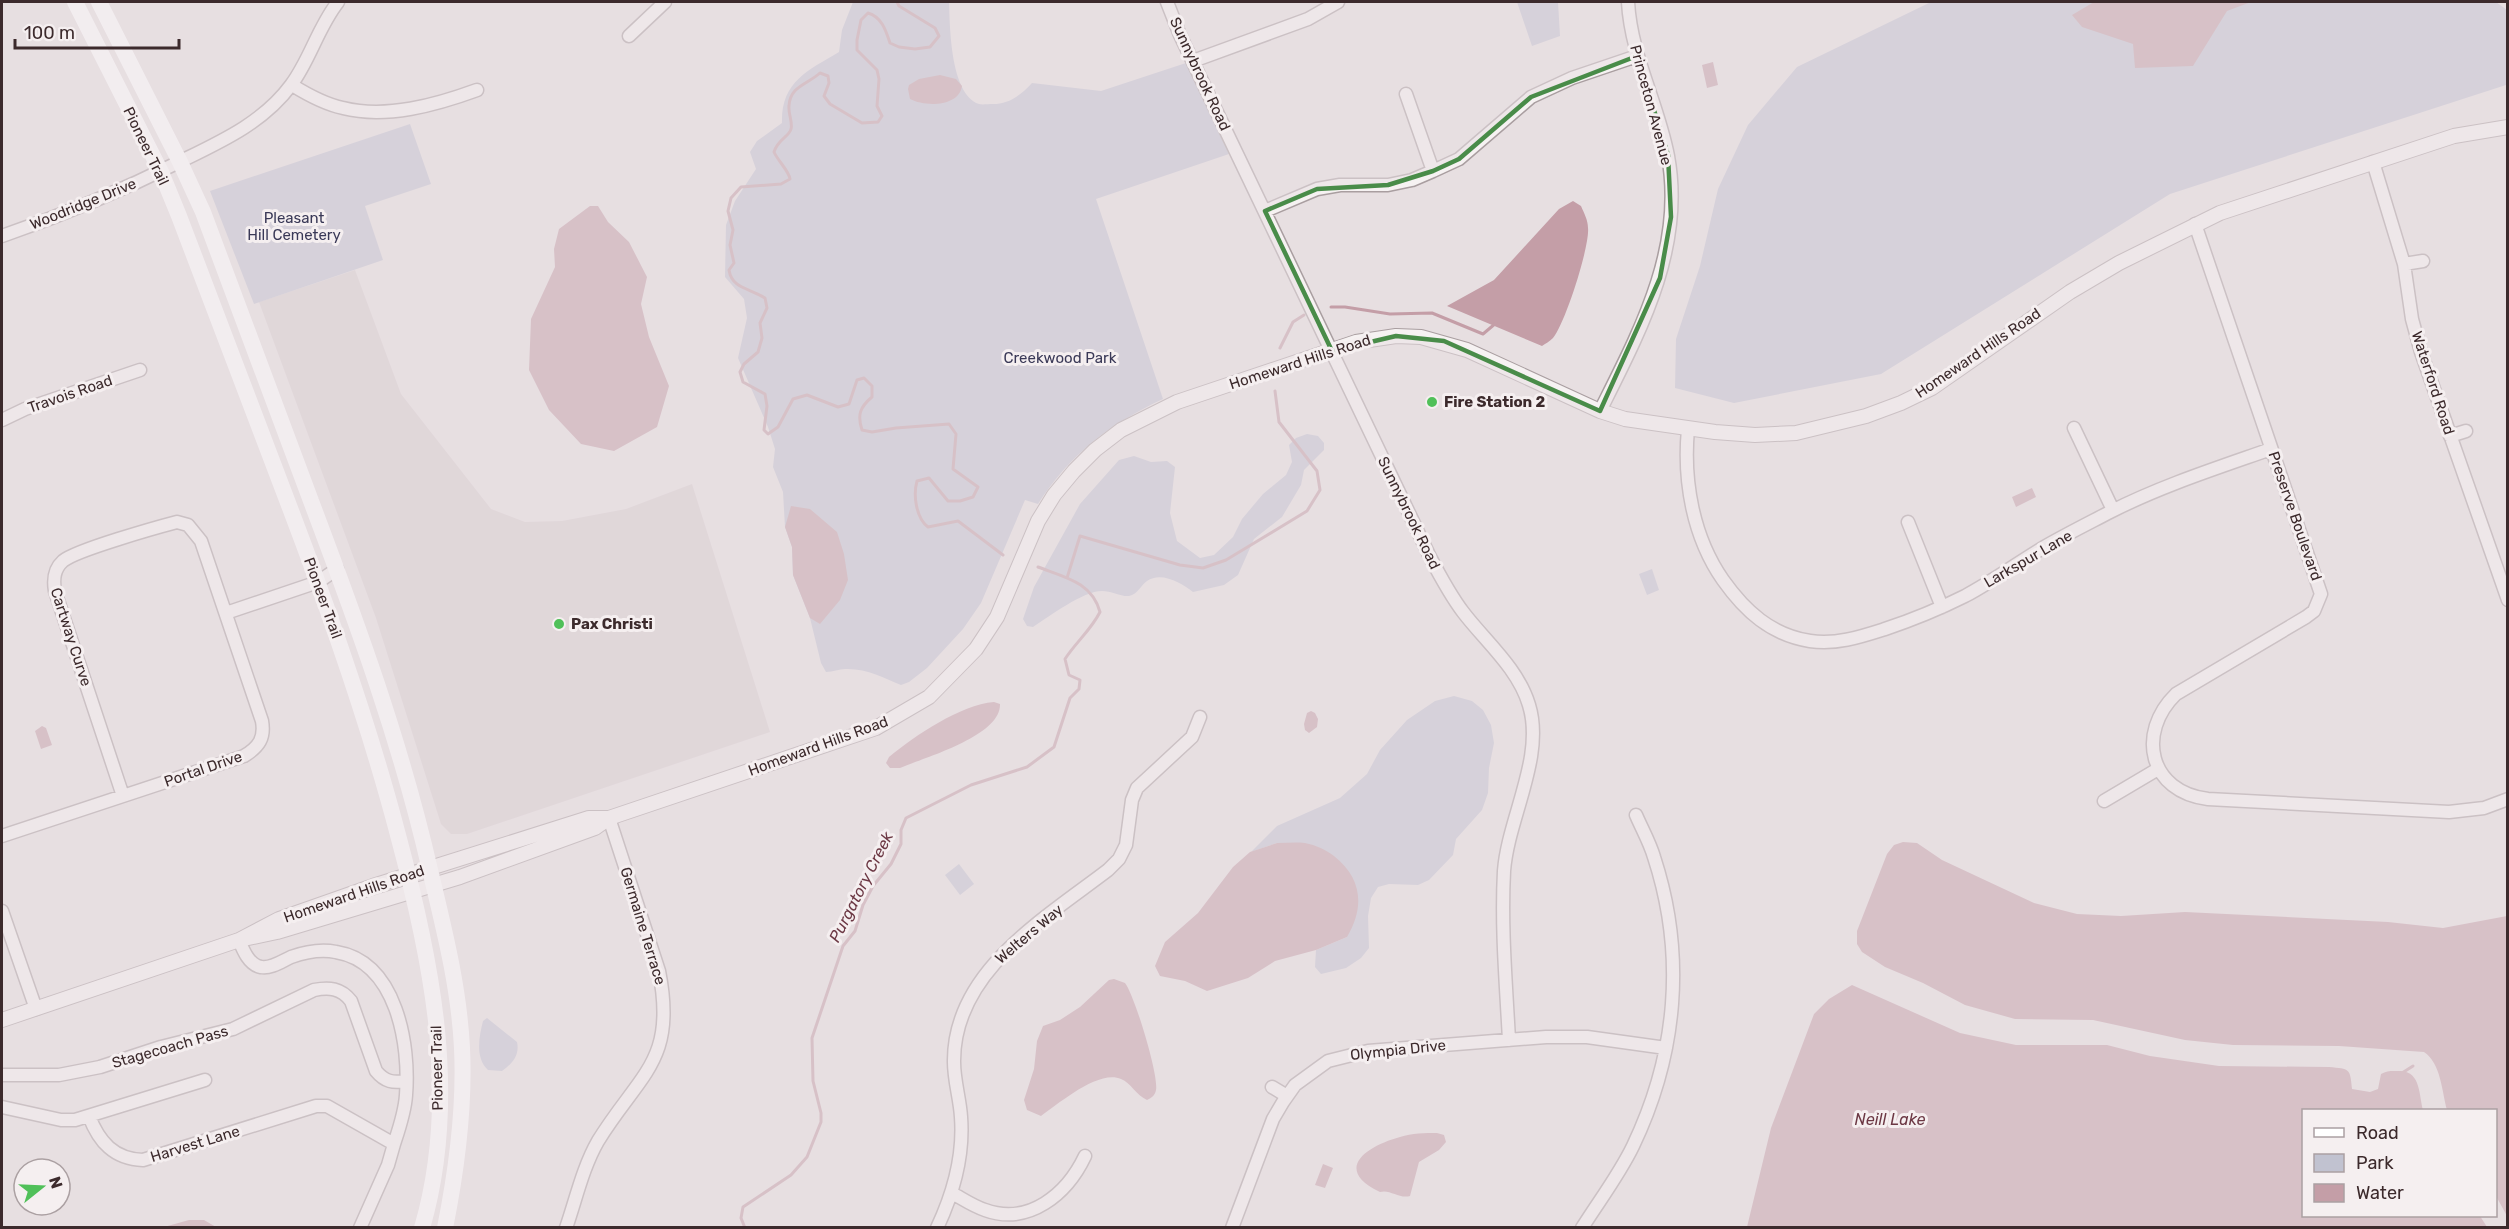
<svg xmlns="http://www.w3.org/2000/svg" width="2509" height="1229" viewBox="0 0 2509 1229" font-family="Rubik,sans-serif">
	<rect width="100%" height="100%" fill="#e7dfe1"/>
	<path fill="#d8cecf" d="M355 270 401 394 491 509 525 522 562 521 626 509 692 484 770 732 467 834H451L441 824 376 618 259 302Z"/>
	<path fill="#c1c2d0" d="M853 2H949C950 26 950 94 979 104 982 105 988 104 993 104 1009 104 1021 95 1032 83L1101 91 1186 63 1229 154 1096 199 1163 399C1111 423 1069 455 1038 504L1025 500 981 603 963 629 927 668 909 682 901 685C884 678 866 668 845 669 839 669 833 672 826 672L821 663 810 618 793 575 792 547 785 527 783 492 773 467 775 449 768 427 738 358 747 318 744 299 725 277 726 225 735 201 756 169 750 152 757 141 782 123C781 82 807 71 839 52L842 30Z
		M1517 2H1558L1560 36 1532 46Z
		M1931 2H2496L2507 10 2506 85 2170 194 1881 374 1734 403 1675 388 1676 339 1700 266 1718 189 1748 125 1797 67Z
		M410 124 431 184 365 206 383 260 254 304 210 191Z
		M1307 434 1318 436 1324 443V450L1304 470 1301 485 1282 517 1254 539 1238 575 1224 585 1193 592C1182 583 1161 571 1147 581 1141 585 1138 594 1129 596 1122 597 1111 591 1102 591 1083 591 1050 616 1033 627L1027 626 1023 619 1034 587 1080 504 1119 460 1134 456 1151 462 1167 461 1175 467 1170 513 1177 541 1200 558 1214 555 1233 537 1242 519 1263 494 1286 475 1292 462 1289 445 1296 438Z
		M1652 569 1659 590 1647 595 1639 574Z
		M1454 696 1472 701 1483 710 1491 725 1494 743 1489 768 1488 793 1482 810 1456 839 1453 855 1429 880 1418 885 1389 884 1378 887 1371 898 1368 916 1369 948 1361 958 1346 968 1321 974 1315 967 1316 950 1347 937 1277 843 1251 852 1277 826 1340 798 1367 774 1380 750 1407 720 1435 701Z
		M959 864 974 884 960 895 945 875Z
		M487 1018 517 1042C520 1055 512 1064 502 1071L488 1070C475 1058 479 1037 483 1021Z"/>
	<path fill="#c49ea7" d="M2094 2H2251L2227 11 2193 66 2135 68 2133 44 2082 27 2072 15Z
		M1713 62 1718 85 1707 88 1702 65Z
		M940 75 956 79 962 86C959 107 925 107 910 99L908 89 909 85 919 79Z
		M1573 201 1581 206C1584 213 1588 220 1588 228 1590 246 1565 324 1553 338 1550 341 1545 344 1542 346L1447 306 1494 280 1559 209Z
		M590 206H598L608 222 629 242 647 277 641 304 649 337 669 386 657 427 614 451 581 444 549 410 529 370 531 319 555 267 554 249 559 229Z
		M2032 488 2036 497 2016 507 2012 497Z
		M791 506 810 509 837 532 844 554 848 580 840 600 820 624 810 618 793 575 792 547 785 527Z
		M994 702 1000 704C1001 736 925 757 900 768H890L886 763 889 757C916 735 960 705 994 702Z
		M1311 711 1315 713 1318 719 1317 727 1309 733 1305 730 1304 724 1307 713Z
		M42 726 46 728 52 745 41 749 35 731Z
		M1903 842 1917 843 1942 860 2034 903 2077 914 2121 916 2185 912 2388 922 2443 928 2507 916V1216L2496 1196V1110H2447C2442 1092 2441 1063 2424 1052L2339 1046 2233 1045 2185 1040 2093 1020 2015 1019 1965 1005 1923 983 1885 967 1862 952 1857 944V931L1887 854 1894 845Z
		M1277 843C1286 843 1296 842 1305 843 1316 845 1326 850 1334 856 1362 878 1365 907 1347 937L1316 950 1275 961 1248 978 1207 991 1185 981 1160 976 1155 966 1165 942 1198 913 1233 867 1250 852Z
		M1114 979 1125 983C1134 994 1159 1075 1156 1090 1155 1096 1151 1098 1147 1100 1136 1095 1131 1083 1121 1079 1099 1069 1058 1104 1041 1116L1027 1110 1024 1100 1034 1069 1037 1041 1043 1026 1060 1020 1080 1007 1109 980Z
		M1852 985 1960 1033 2016 1045H2107L2150 1056 2219 1066 2329 1067C2350 1069 2350 1068 2352 1089L2370 1092 2378 1089 2381 1074C2388 1070 2393 1071 2401 1071 2421 1072 2419 1096 2423 1110H2304V1216H2480L2487 1227H1747L1771 1128 1814 1014 1829 999Z
		M1437 1133 1444 1135 1446 1142 1439 1150 1419 1162 1410 1196C1399 1199 1390 1189 1380 1192 1332 1169 1367 1146 1400 1137 1412 1133 1425 1133 1437 1133Z
		M1323 1164 1333 1168 1325 1188 1315 1185Z
		M189 1220H204L216 1227H164Z"/>
	<g fill="none" stroke-linecap="round" stroke-linejoin="round">
		<path stroke="#c49ea7" stroke-width="3" d="M897 2 899 6 935 28 939 36 930 47 915 49 899 47 890 43C886 31 882 17 868 13L861 20 857 40V50L877 70 879 79 877 106 882 116 878 122 862 123 830 104 824 96 829 83 828 76 820 73C808 84 790 86 789 106 788 113 793 123 791 129 789 137 778 139 774 152 778 161 789 171 790 179L781 184 741 187 731 198 728 211 733 230 730 245 734 263 729 270C732 289 750 288 765 298L767 308 760 323 762 338 758 352 744 364 740 372 743 382 765 394 767 406 764 430 768 434 778 427 793 399 807 395 838 407 849 404 857 380 864 378 872 386V397C860 407 857 415 862 430L872 432 896 428 949 424 956 434 953 469 978 487 973 497 960 501H948L929 478 917 481C913 495 916 518 928 527L958 521 1003 555
			M1331 307H1345L1390 314 1432 313 1483 334 1496 323
			M1280 348 1293 322 1304 315
			M1067 578 1080 536 1180 565 1203 568 1226 560 1307 511 1320 490 1317 471 1279 422 1275 391
			M2402 1073 2413 1066
			M745 1228 741 1218 743 1207 791 1175 807 1157 821 1122V1113L813 1081 812 1038 843 946 855 931 863 905 873 886 891 864 901 844V830L906 818 971 785 1027 767 1054 747 1070 698 1079 689 1080 680 1069 675 1065 659C1076 642 1091 630 1100 612 1092 582 1064 577 1038 567"/>
		<g stroke="#a99ea0" stroke-width="15">
			<path id="minor" d="M1167 2 1180 35 1430 557C1440 576 1450 595 1463 612 1485 641 1518 668 1529 705 1545 757 1508 818 1504 871 1501 927 1506 983 1509 1040
				M629 36 665 2
				M1193 61 1308 19 1338 2
				M292 85C308 95 324 104 343 108 386 119 436 105 477 90
				M1406 94 1433 171
				M2373 162 2404 264 2412 319 2421 352 2508 600
				M1265 211 1317 189 1340 185H1388L1412 180 1433 171 1459 159 1531 97 1572 78 1637 56
				M2195 224 2321 594 2314 611 2306 617 2176 694C2136 733 2149 792 2208 799L2449 812 2484 808 2508 799
				M2 236C63 215 121 191 179 162 220 142 263 123 291 85 310 60 318 27 338 2
				M2404 264 2423 261
				M1600 411C1640 331 1685 248 1668 156 1658 103 1631 56 1628 2
				M2 420 25 409 140 370
				M2074 428 2113 510
				M1688 429C1683 481 1693 537 1723 580 1745 611 1771 635 1810 641 1836 645 1860 637 1885 629 1912 620 1939 609 1965 596 1993 581 2019 562 2046 546 2067 534 2089 523 2110 512 2161 486 2217 468 2271 449
				M2450 436 2466 431
				M1908 522 1942 607
				M226 613 318 582 337 569
				M2104 801 2158 769
				M2 836 244 756C259 747 265 738 262 721L201 541 188 525 177 522C158 527 76 550 63 561 54 569 53 579 55 591L123 796
				M2 911 36 1009
				M239 940C243 950 249 965 261 967 271 969 282 961 291 957 305 952 321 949 336 952 397 962 410 1045 406 1095 405 1112 399 1129 394 1144
				M2 1075H59L100 1067 161 1047 233 1029 314 990C329 987 341 988 351 1001L376 1071C385 1082 393 1083 406 1081
				M1272 1087 1287 1096
				M2 1107 61 1120H75L205 1080
				M89 1116C99 1142 114 1159 143 1160L316 1106H327L394 1144 388 1165 360 1228
				M952 1193C963 1199 973 1206 985 1210 1029 1226 1067 1194 1085 1156
				M566 1228C576 1199 583 1167 598 1141 640 1073 677 1061 659 971L609 818
				M937 1228C954 1192 964 1156 961 1117 960 1099 954 1081 954 1062 953 972 1044 919 1108 870L1119 859 1126 845 1132 800 1137 788 1192 737 1200 717
				M1232 1228 1273 1119 1283 1102 1295 1085 1328 1061 1368 1051 1546 1037H1587L1666 1048
				M1582 1228C1599 1201 1619 1175 1633 1146 1677 1054 1686 955 1654 857 1650 843 1642 829 1636 815"/>
		</g>
		<g stroke="#a99ea0" stroke-width="16">
			<path id="tertiary" d="M609 818 876 728 929 697 976 649 997 617 1038 521 1054 495 1074 471 1095 450 1121 430 1177 402 1356 342 1396 336 1421 337 1467 350 1600 411 1625 419 1715 432 1755 435 1796 433 1866 416 1901 403 1932 388 2070 292 2119 263 2220 213 2454 136 2508 127
				M2 1020 239 940 277 932 460 877 595 828 609 818H589L373 886 279 919 239 940"/>
		</g>
		<use href="#minor" stroke="#f6f2f2" stroke-width="12"/>
		<use href="#tertiary" stroke="#f6f2f2" stroke-width="14"/>
		<path stroke="#fff" stroke-width="16" d="M75 2 161 172 179 216C216 313 253 411 290 508 331 616 369 724 398 835 432 962 460 1098 422 1228
			M99 2 180 162 203 212C239 309 275 405 311 501 357 623 401 743 430 870 444 929 459 987 462 1048 465 1109 457 1168 445 1228"/>
	</g>
	<path d="M0 0H2509V1229H0ZM1637 56 1668 155 1671 217 1660 278 1600 411 1444 341 1396 336 1332 351 1265 211 1317 189 1388 185 1433 171 1459 159 1531 97Z" fill="#e7dfe1" fill-opacity=".55" fill-rule="evenodd"/>
	<path fill="none" stroke="#498c49" stroke-width="4.5" stroke-linejoin="round" d="M1637 56 1668 155 1671 217 1660 278 1600 411 1444 341 1396 336 1332 351 1265 211 1317 189 1388 185 1433 171 1459 159 1531 97Z"/>
	<g fill="#50c059" stroke="#f5eff0" stroke-width="2">
		<circle cx="1432" cy="402" r="6"/>
		<circle cx="559" cy="624" r="6"/>
	</g>
	<g text-anchor="middle" dominant-baseline="central" stroke-width="6" stroke-linejoin="round" paint-order="stroke">
		<g font-size="15" fill="#3c2a2c" stroke="#f5eff0">
			<text transform="translate(1200 74) rotate(65)">Sunnybrook Road</text>
			<text transform="translate(1651 105) rotate(75)">Princeton Avenue</text>
			<text transform="translate(146 146) rotate(64)">Pioneer Trail</text>
			<text transform="translate(83 204) rotate(-22)">Woodridge Drive</text>
			<text transform="translate(1978 353) rotate(-34)">Homeward Hills Road</text>
			<text transform="translate(1300 362) rotate(-18)">Homeward Hills Road</text>
			<text transform="translate(2433 383) rotate(72)">Waterford Road</text>
			<text transform="translate(70 394) rotate(-19)">Travois Road</text>
			<text transform="translate(1409 513) rotate(64)">Sunnybrook Road</text>
			<text transform="translate(2295 516) rotate(71)">Preserve Boulevard</text>
			<text transform="translate(2028 559) rotate(-30)">Larkspur Lane</text>
			<text transform="translate(323 598) rotate(70)">Pioneer Trail</text>
			<text transform="translate(71 637) rotate(72)">Cartway Curve</text>
			<text transform="translate(818 746) rotate(-20)">Homeward Hills Road</text>
			<text transform="translate(203 769) rotate(-19)">Portal Drive</text>
			<text transform="translate(354 894) rotate(-19)">Homeward Hills Road</text>
			<text transform="translate(643 926) rotate(73)">Germaine Terrace</text>
			<text transform="translate(1029 934) rotate(-40)">Welters Way</text>
			<text transform="translate(170 1047) rotate(-16)">Stagecoach Pass</text>
			<text transform="translate(1398 1050) rotate(-6)">Olympia Drive</text>
			<text transform="translate(437 1068) rotate(-91)">Pioneer Trail</text>
			<text transform="translate(195 1144) rotate(-17)">Harvest Lane</text>
		</g>
		<g font-size="15" fill="#3a3957" stroke="#f5eff0">
			<text x="294" y="218">Pleasant<tspan x="294" dy="17">Hill Cemetery</tspan></text>
			<text x="1060" y="358">Creekwood Park</text>
		</g>
		<g font-size="15" font-weight="bold" fill="#3c2a2c" stroke="#f5eff0" text-anchor="start">
			<text x="1444" y="402">Fire Station 2</text>
			<text x="571" y="624">Pax Christi</text>
		</g>
		<g font-size="16" font-style="italic" fill="#6c3844" stroke="#f5eff0">
			<text transform="translate(861 887) rotate(-63)">Purgatory Creek</text>
			<text x="1890" y="1119">Neill Lake</text>
		</g>
	</g>
	<rect width="2509" height="1229" fill="none" stroke="#3c2a2c" stroke-width="6"/>
	<rect x="2302" y="1109" width="195" height="108" fill="#f5eff0" stroke="#aba0a2" stroke-width="1.5"/>
	<rect x="2314" y="1128" width="30" height="9" fill="#ffffff" stroke="#aba0a2" stroke-width="1.5"/>
	<text x="2356" y="1139" font-size="18" fill="#3c2a2c">Road</text>
	<rect x="2314" y="1154" width="30" height="18" fill="#c1c2d0" stroke="#aba0a2" stroke-width="1.5"/>
	<text x="2356" y="1169" font-size="18" fill="#3c2a2c">Park</text>
	<rect x="2314" y="1184" width="30" height="18" fill="#c49ea7" stroke="#aba0a2" stroke-width="1.5"/>
	<text x="2356" y="1199" font-size="18" fill="#3c2a2c">Water</text>
	<g transform="translate(42 1187) rotate(72)"><circle r="28" fill="#f5eff0" stroke="#aba0a2" stroke-width="1.5"/>
	<path d="M0-4.5L10 22L0 15L-10 22Z" fill="#50c059"/>
	<text y="-9" font-size="16" font-weight="bold" text-anchor="middle" fill="#3c2a2c">N</text>
	</g>
	<path d="M15 39v9h164v-9" fill="none" stroke="#3c2a2c" stroke-width="3"/>
	<text x="24" y="39" font-size="18" fill="#3c2a2c" stroke="#f5eff0" stroke-width="4.5" paint-order="stroke">100 m</text>
</svg>
